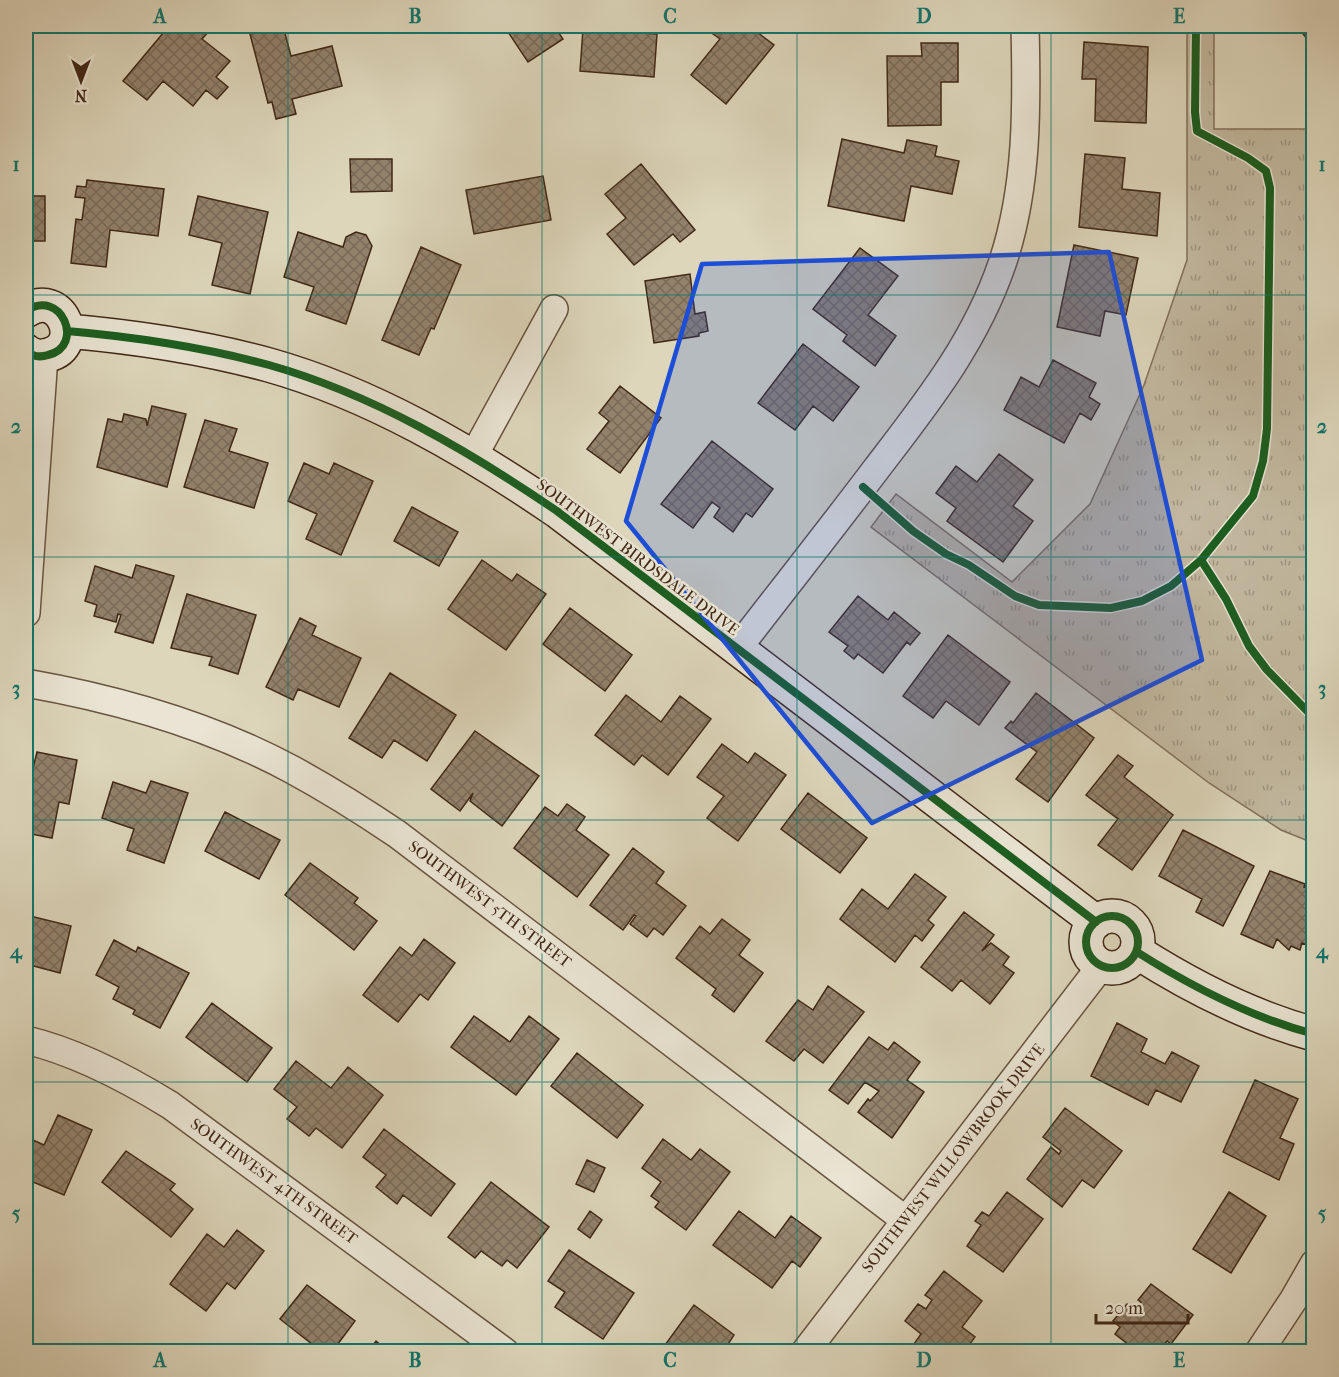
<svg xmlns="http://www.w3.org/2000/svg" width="1339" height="1377" viewBox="0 0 1339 1377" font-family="'IM FELL French Canon',serif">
	<defs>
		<pattern id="park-tufts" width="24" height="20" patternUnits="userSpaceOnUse" patternTransform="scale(1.5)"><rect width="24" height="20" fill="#c2b89f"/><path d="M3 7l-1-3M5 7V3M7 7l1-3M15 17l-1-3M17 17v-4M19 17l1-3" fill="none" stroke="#9f9681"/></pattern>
		<pattern id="building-cross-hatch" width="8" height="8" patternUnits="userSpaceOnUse" patternTransform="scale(1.5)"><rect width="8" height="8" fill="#92826c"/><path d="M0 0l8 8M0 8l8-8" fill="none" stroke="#796a58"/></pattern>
	</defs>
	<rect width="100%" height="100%" fill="#ddd6bb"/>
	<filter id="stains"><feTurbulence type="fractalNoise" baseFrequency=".00333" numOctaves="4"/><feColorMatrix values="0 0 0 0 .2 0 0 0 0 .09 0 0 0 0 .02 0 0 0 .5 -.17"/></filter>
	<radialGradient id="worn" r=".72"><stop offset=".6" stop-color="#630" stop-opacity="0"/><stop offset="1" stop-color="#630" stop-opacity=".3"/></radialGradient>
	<path fill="url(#park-tufts)" stroke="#82705a" stroke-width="1.5" d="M1187 26H1214V129H1313V843L1281 830 1209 783 871 527 896 494 1012 582 1090 504 1144 385 1187 260Z"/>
	<path fill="url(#building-cross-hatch)" stroke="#412816" stroke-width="1.5" d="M169 26H204L210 30 202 39 230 61 216 77 228 87 217 99 206 90 193 106 163 81 147 100 123 81Z
		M283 26 291 56 332 46 342 86 292 99 296 114 276 119 272 102 268 103 250 34Z
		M504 26H554L563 39 528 62Z
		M702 26H749L774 45 726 104 691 75 720 39Z
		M881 26H957V29H881Z
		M1097 26H1148L1097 27Z
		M1297 26H1314V48Z
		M583 29 657 34 654 77 580 71Z
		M1084 42 1148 47 1146 123 1095 121 1096 79H1082Z
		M921 43H958V82H941V125L888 126 887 56H922Z
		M842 139 904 153 907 140 937 146 935 156 959 161 952 194 911 186 904 221 828 206Z
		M1085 154 1125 158 1122 189 1160 193 1157 236 1079 227Z
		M350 159H392V191L351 192Z
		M641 164 695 230 680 242 673 234 634 265 607 234 626 218 605 194Z
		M543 176 551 220 474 234 466 190Z
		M87 180 164 189 158 236 110 230 106 267 71 263 76 219 82 220 85 198 75 197 77 186 86 187Z
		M26 196H45V241H26Z
		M198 196 268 212 250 294 212 285 222 243 189 235Z
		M298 232 343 247 346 237 356 232 366 235 372 246 346 324 306 310 314 287 284 277Z
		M1074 245 1138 258 1126 315 1105 311 1100 336 1057 327Z
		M421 247 461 265 434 329 431 328 419 355 382 340Z
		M860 248 898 276 868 315 896 336 875 366 843 341 847 335 813 309Z
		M690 274 695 314 705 312 708 331 699 333V336L654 343 645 281Z
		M803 344 859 387 833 421 813 406 795 430 758 403Z
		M1053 360 1096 383 1089 397 1100 404 1091 420 1080 413 1064 443 1004 410 1021 377 1039 387Z
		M620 386 661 418 620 473 587 449 609 421 599 413Z
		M152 406 186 414 167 487 97 467 108 419 122 422 124 414 146 419 147 426Z
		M205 420 237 429 229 451 268 463 254 508 184 487Z
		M712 441 773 489 752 517 746 513 733 532 714 517 720 508 712 502 693 528 661 504Z
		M999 454 1033 480 1013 506 1033 521 1003 562 947 521 956 508 936 493 956 466 977 482Z
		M304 463 329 474 334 463 373 481 341 555 306 539 317 514 288 501Z
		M412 507 458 532 439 566 394 541Z
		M482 560 512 581 517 574 546 594 506 650 448 609Z
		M136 565 174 576 153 643 115 632 121 615 118 614 116 622 94 616 97 605 85 601 95 566 132 578Z
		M187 594 256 615 238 674 209 665 212 657 171 648Z
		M858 596 888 620 894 612 920 633 910 645 907 642 883 673 858 654 854 659 844 651 848 646 829 632Z
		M570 608 632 655 605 691 543 644Z
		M300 618 316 626 312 635 361 658 339 707 298 689 293 700 266 687Z
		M948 635 1010 682 979 725 946 701 933 718 903 696Z
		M390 673 456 715 427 761 394 740 382 758 349 738Z
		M1036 693 1094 738 1048 802 1016 779 1037 752 1005 728 1011 721 1013 723Z
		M626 695 661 722 680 696 711 719 668 775 642 755 634 765 595 735Z
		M475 731 539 776 502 826 470 801 473 793 460 811 431 789Z
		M722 744 748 763 755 753 786 775 738 841 707 818 724 796 697 777Z
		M37 752 77 760 69 804 59 802 52 838 26 833V771L32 772Z
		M1118 755 1133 766 1124 777 1173 815 1132 870 1098 845 1118 819 1086 795Z
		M151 781 188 793 164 863 127 850 134 829 102 818 113 782 146 793Z
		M808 793 867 838 840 873 781 829Z
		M567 804 585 817 576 830 609 855 577 897 514 848 545 807 558 816Z
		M225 812 280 840 259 879 205 851Z
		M1183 830 1254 866 1223 926 1196 912 1202 899 1159 876Z
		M633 848 664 872 656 883 686 906 663 935 654 928 647 937 630 924 636 916 634 915 623 930 590 905Z
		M310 863 358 898 354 903 377 921 354 950 285 895Z
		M1270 871 1305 884 1304 887 1314 891V948L1302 943 1300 950 1291 946 1289 950 1277 939 1273 948 1241 934Z
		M915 874 946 897 928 920 934 925 922 941 915 935 895 962 840 919 862 889 888 909Z
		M964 912 994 935 982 951 991 943 1009 957 1003 965 1014 973 990 1004 961 980 952 991 921 967Z
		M26 915 71 926 60 973 30 965 28 974H26Z
		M722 919 750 940 739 955 763 973 734 1012 712 995 716 989 676 958 700 926 710 934Z
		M424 939 455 963 428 1000 420 994 398 1022 363 995 400 947 412 956Z
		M114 940 136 952 138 947 189 973 160 1028 133 1014 135 1010 113 999 119 987 96 975Z
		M828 986 864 1012 823 1063 804 1049 794 1061 766 1041 798 1000 813 1010Z
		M212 1003 272 1048 247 1082 186 1037Z
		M474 1016 510 1042 529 1016 559 1039 516 1095 451 1047Z
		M1117 1023 1147 1039 1141 1052 1165 1064 1172 1052 1199 1066 1181 1102 1156 1090 1148 1105 1091 1076Z
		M869 1037 888 1050 894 1042 920 1062 907 1080 924 1092 892 1138 858 1112 868 1099 870 1101 879 1091 865 1082 848 1104 829 1090Z
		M577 1053 643 1105 617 1138 551 1086Z
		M296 1061 331 1088 348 1067 383 1095 342 1148 316 1128 309 1136 287 1119 297 1107 274 1089Z
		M1255 1080 1298 1099 1280 1138 1294 1144 1279 1180 1223 1152Z
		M1065 1108 1122 1151 1094 1188 1082 1180 1062 1207 1027 1179 1051 1147 1059 1154 1061 1151 1043 1137Z
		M58 1115 92 1130 64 1195 26 1179V1137L44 1145Z
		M384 1129 455 1184 431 1216 403 1195 397 1204 376 1187 386 1175 363 1157Z
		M663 1139 691 1160 700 1149 730 1172 686 1230 655 1207 659 1202 651 1196 661 1182 642 1168Z
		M126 1151 175 1184 170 1190 193 1209 171 1237 102 1182Z
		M587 1160 605 1168 594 1192 576 1184Z
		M491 1182 549 1227 517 1268 507 1260 502 1266 481 1251 475 1258 448 1237Z
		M1007 1192 1043 1219 1003 1272 967 1246 981 1225 975 1221 982 1212 989 1216Z
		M1229 1192 1266 1216 1231 1273 1193 1249Z
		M590 1211 602 1220 590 1238 578 1229Z
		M739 1211 775 1238 791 1216 821 1238 800 1267 792 1261 772 1288 713 1245Z
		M237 1230 264 1251 235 1289 227 1283 206 1311 170 1284 207 1234 224 1247Z
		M569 1250 634 1293 603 1339 555 1307 565 1292 548 1281Z
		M944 1271 982 1301 962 1327 975 1337 964 1352H924L914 1344 921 1334 905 1321 918 1304 926 1309 932 1300 925 1295Z
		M1151 1284 1193 1315 1171 1344 1167 1341 1158 1352H1138L1115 1334 1120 1327 1113 1321 1127 1304 1135 1310 1141 1302 1138 1300Z
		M307 1285 355 1321 332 1352H322L280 1319Z
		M694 1305 734 1335 723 1352H660Z
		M376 1341 389 1352H368Z"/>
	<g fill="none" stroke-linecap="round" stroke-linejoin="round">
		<g stroke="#68543f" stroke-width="30">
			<path id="street" d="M473 457 554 309
				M26 613 44 356
				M738 648C784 588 831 529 877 468 926 404 975 343 1002 264 1028 188 1027 105 1025 26
				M26 683C117 699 209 725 291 769 328 789 363 811 397 834L904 1219
				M26 1040C77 1052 126 1078 170 1105L505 1352
				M805 1352 1101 966
				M1259 1352 1294 1299 1314 1264"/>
		</g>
		<g stroke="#412816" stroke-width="36">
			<path id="secondary" d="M26 311C61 287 86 346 48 355 39 358 32 356 26 351
				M67 331C136 337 203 347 269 365 372 394 469 451 557 511L1096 922
				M1086 942a26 26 0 1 1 52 0a26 26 0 1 1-52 0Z
				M1137 952C1192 987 1250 1017 1314 1034"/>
		</g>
		<use href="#street" stroke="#e9e4d3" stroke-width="27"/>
		<use href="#secondary" stroke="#e9e4d3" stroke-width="33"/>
		<g stroke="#e9e4d3" stroke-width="11">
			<path id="cycleway" d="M26 311C61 287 86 346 48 355 39 358 32 356 26 351
				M67 331C136 337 203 347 269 365 372 394 469 451 557 511L1096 922
				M863 487 913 531 946 554 969 565 1015 596 1039 605 1111 608 1142 601 1171 586 1201 560 1253 496 1263 461 1267 429 1270 188 1266 171 1248 158 1197 131 1195 112 1196 26
				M1201 560 1226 599 1249 646 1267 670 1314 718
				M1086 942a26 26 0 1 1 52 0a26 26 0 1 1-52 0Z
				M1137 952C1192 987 1250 1017 1314 1034"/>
		</g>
		<use href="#cycleway" stroke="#1b5e20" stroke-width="8"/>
	</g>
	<path fill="#1d4ed8" fill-opacity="0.2" stroke="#1d4ed8" stroke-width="4.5" stroke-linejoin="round" d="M1109 252 1202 660 872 823 626 521 702 264Z"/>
	<path fill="none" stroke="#0f766e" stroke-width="1.5" stroke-opacity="0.55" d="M288 26V1352M542 26V1352M797 26V1352M1051 26V1352M26 295H1314M26 557H1314M26 820H1314M26 1082H1314"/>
	<g text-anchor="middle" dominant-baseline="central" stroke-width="5" stroke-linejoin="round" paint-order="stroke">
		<g font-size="16" fill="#412816" stroke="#e9e4d3">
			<text transform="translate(638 557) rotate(37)">SOUTHWEST BIRDSDALE DRIVE</text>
			<text transform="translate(490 904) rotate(37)">SOUTHWEST 5TH STREET</text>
			<text transform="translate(953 1158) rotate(-52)">SOUTHWEST WILLOWBROOK DRIVE</text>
			<text transform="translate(274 1181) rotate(36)">SOUTHWEST 4TH STREET</text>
		</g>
	</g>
	<rect width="1339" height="1377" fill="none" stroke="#ddd6bb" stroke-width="66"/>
	<g transform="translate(81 81) rotate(180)" stroke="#e9e4d3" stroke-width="4.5" paint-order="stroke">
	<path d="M0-4.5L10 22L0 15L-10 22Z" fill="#412816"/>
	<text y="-9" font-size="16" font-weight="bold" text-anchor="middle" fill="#412816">N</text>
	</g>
	<path d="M1096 1314v9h92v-9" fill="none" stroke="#412816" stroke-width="3"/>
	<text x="1105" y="1314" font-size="18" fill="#412816" stroke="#e9e4d3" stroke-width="4.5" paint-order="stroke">20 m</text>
	<rect x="33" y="33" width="1273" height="1311" fill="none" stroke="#0f766e" stroke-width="2"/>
	<g font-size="20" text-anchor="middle" font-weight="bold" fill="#0f766e">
		<text x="160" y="23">A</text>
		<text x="415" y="23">B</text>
		<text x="670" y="23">C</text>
		<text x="924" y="23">D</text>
		<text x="1179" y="23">E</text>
		<text x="16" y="171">1</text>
		<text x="1322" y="171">1</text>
		<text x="16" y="433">2</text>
		<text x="1322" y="433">2</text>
		<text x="16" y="695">3</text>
		<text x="1322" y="695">3</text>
		<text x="16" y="958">4</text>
		<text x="1322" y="958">4</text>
		<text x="16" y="1220">5</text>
		<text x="1322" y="1220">5</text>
		<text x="160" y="1367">A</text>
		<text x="415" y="1367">B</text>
		<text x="670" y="1367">C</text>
		<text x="924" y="1367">D</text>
		<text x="1179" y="1367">E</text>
	</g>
	<rect width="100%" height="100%" filter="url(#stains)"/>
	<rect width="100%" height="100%" fill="url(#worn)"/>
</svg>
